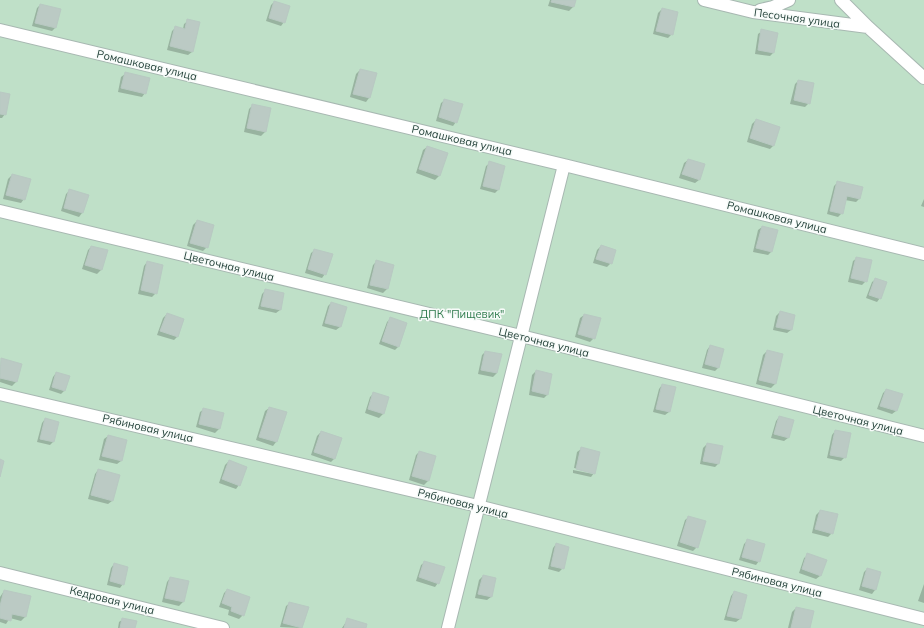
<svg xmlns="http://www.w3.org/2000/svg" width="924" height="628" viewBox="0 0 924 628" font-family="Mulish,sans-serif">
	<rect width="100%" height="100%" fill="#e6efeb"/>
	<path fill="#bfe0c8" d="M0 0H924V628H0Z"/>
	<path fill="#0003" d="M550 0H575L573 7 569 11 548 6Z
		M274 2 284 22 281 26 266 21 271 5Z
		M40 5 55 28 52 31 32 26 37 8Z
		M662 9 672 34 668 38 653 34 658 13Z
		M188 21 199 23 192 52 188 55 167 50 172 31 175 28 183 29 184 24Z
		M762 31 773 53 770 56 755 54 758 34Z
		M360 70 375 74 369 98 366 102 350 97 356 74Z
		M125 74 145 93 142 97 118 92 121 77Z
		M798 81 809 103 805 107 790 104 795 84Z
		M0 93 5 114 2 118H0Z
		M445 100 456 122 453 126 436 121 441 103Z
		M253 105 269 109 265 132 261 136 244 132 249 109Z
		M756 120 774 145 770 149 747 142 752 124Z
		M427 147 446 153 439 176 435 180 416 173 423 150Z
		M688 160 704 165 699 180 695 183 679 178 684 163Z
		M490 163 499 189 495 193 480 189 486 166Z
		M12 175 24 199 21 203 3 199 8 179Z
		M838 182 859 199 856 202 845 200 842 213 838 217 827 214 834 186Z
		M70 190 87 195 82 213 79 217 61 211 66 194Z
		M924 199V207L921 206Z
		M197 221 207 247 203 251 187 246 193 225Z
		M762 227 771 252 768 255 753 252 758 230Z
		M601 246 611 263 607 267 593 263 597 250Z
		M91 247 107 251 101 270 97 274 82 269 88 250Z
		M315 250 325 274 322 278 305 273 311 253Z
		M857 258 866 281 862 285 848 282 853 261Z
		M147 262 156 293 152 297 138 294 144 266Z
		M376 262 393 266 387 289 383 293 367 288 373 265Z
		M876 279 880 298 877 302 866 298 872 282Z
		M266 290 280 310 276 313 258 309 262 294Z
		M331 303 346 307 340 327 336 330 322 326 328 306Z
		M780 312 791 330 787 333 773 330 776 316Z
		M167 314 183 320 177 337 174 340 157 335 163 318Z
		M584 315 594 338 590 342 575 337 580 318Z
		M391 318 399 346 395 350 379 344 387 322Z
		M710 346 718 368 715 371 702 368 707 350Z
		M767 351 782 355 775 384 771 388 756 384 763 355Z
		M485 352 500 355 497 373 493 377 478 374 482 355Z
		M1 360 21 365 16 382 12 386 0 382Z
		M536 371 548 394 544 398 529 395 532 375Z
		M56 373 65 390 61 394 49 390 53 377Z
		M662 385 669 412 665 415 653 412 659 389Z
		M886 390 896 411 892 414 877 409 883 393Z
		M374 393 388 398 383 414 379 418 365 413 370 397Z
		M269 408 285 413 276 442 273 446 256 440 265 411Z
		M204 409 223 414 219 429 215 433 196 427 200 412Z
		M779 417 792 421 788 438 784 441 771 438 776 421Z
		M45 419 54 441 50 445 37 442 42 423Z
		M835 431 845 457 841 461 827 458 832 435Z
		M321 432 335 458 331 462 311 455 317 436Z
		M108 436 121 461 117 464 99 460 104 439Z
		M707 444 718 464 715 467 700 464 703 448Z
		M581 449 594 473 591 477 573 473V470L593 474V472L574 468 577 452Z
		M419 452 435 456 428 481 424 485 409 480 416 455Z
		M229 461 239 485 236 489 219 483 225 465Z
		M98 470 112 501 108 504 88 499 95 474Z
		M820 511 832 533 828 537 812 533 816 515Z
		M689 517 697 547 693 551 677 546 685 520Z
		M748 540 759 561 756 565 739 560 744 544Z
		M556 544 563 568 559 572 548 569 553 548Z
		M808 555 826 561 820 576 816 579 799 573 804 558Z
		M425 562 438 583 435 587 416 581 421 565Z
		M114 564 123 584 120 588 107 585 111 568Z
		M867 569 880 573 875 590 872 594 859 590 864 572Z
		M483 576 495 578 491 597 487 600 475 598 479 580Z
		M170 578 188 582 183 602 179 606 162 602 167 582Z
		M924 584V603L918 601Z
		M227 590 243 615 239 619 228 615 229 610 219 607 224 593Z
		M4 591 30 597 25 617 21 621 10 618 6 624 0 622V597Z
		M734 592 746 596 740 619 736 622 724 620 731 596Z
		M290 603 307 608 301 628 280 627 286 606Z
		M796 608 809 628H788L792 612Z
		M123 619 134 628H118L119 622Z
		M348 619 365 628H342Z"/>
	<path fill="#bbcac4" stroke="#b8c9c2" d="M552 0H576L574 7 551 2Z
		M274 1 290 6 285 23 269 18Z
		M40 4 61 9 56 28 35 23Z
		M662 8 678 12 673 35 656 31Z
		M187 19 200 22 193 52 170 46 175 26 185 29Z
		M761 29 778 33 774 53 758 50Z
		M360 69 377 73 370 98 353 94Z
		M125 72 150 78 146 94 121 88Z
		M798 80 814 83 810 104 794 100Z
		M0 92 10 94 6 115 0 114Z
		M444 99 463 104 457 123 439 117Z
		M252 104 271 108 266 132 247 128Z
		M756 119 780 127 774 146 750 138Z
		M427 146 448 153 440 176 419 169Z
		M688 159 705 164 700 180 682 174Z
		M489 161 505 166 499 190 483 186Z
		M12 174 31 179 25 200 6 195Z
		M837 181 863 187 860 199 847 196 843 214 830 211Z
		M69 189 89 195 83 213 64 208Z
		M197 220 214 225 208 248 190 243Z
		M762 226 778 230 772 252 756 248Z
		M601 245 616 250 612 264 596 259Z
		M91 246 108 250 102 270 85 265Z
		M314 249 333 254 326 275 308 269Z
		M856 257 872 260 867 282 851 278Z
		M376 260 394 265 388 289 370 285Z
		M147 261 163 265 157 294 141 290Z
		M875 278 887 282 881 299 869 295Z
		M265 289 284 293 281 310 261 306Z
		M331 302 347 307 341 327 325 323Z
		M780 311 795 315 792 330 776 327Z
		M167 313 184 319 178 337 160 331Z
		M584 314 601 318 595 339 578 334Z
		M390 317 407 323 399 347 382 341Z
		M710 345 724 349 719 368 705 364Z
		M767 350 783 354 776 384 759 380Z
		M485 351 502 354 497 373 481 370Z
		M1 358 22 364 17 382 0 378Z
		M536 370 552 374 548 395 532 391Z
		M56 372 70 376 65 391 52 387Z
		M662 384 676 387 670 412 656 409Z
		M886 389 903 394 897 411 880 406Z
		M373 392 389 397 384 414 368 409Z
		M269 407 287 412 277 442 259 437Z
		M203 408 224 413 220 429 199 424Z
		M779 416 794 420 789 438 774 434Z
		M45 418 59 422 54 442 40 439Z
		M835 430 851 433 846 458 830 455Z
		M321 431 342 438 335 459 314 452Z
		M108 435 127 440 122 461 102 456Z
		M707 443 723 446 719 464 703 461Z
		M581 447 600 452 595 474 576 469Z
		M419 451 436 456 429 481 412 476Z
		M0 459 4 461 0 477Z
		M229 460 247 467 240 486 222 479Z
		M98 469 120 475 113 501 91 495Z
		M820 510 838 514 833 534 815 529Z
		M688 516 706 521 698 548 680 542Z
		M747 539 765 544 760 562 742 557Z
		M556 543 569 547 564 569 551 566Z
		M807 553 827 560 821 576 802 569Z
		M424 561 445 567 439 584 419 577Z
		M114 563 128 567 124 585 110 581Z
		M867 568 881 572 876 590 862 586Z
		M483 575 496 578 492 597 478 594Z
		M170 577 189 581 184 602 165 598Z
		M227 589 250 597 244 616 231 611 232 607 222 603Z
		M4 590 31 596 26 617 12 614 11 621 0 618V606Z
		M734 591 747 595 741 619 727 616Z
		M289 602 309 607 302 628 283 623Z
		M796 607 814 611 810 628H791Z
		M122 618 137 621 135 628H120Z
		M347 618 367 624 366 628H344Z"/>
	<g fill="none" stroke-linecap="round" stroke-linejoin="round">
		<g stroke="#a8b8b2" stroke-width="14">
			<path id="minor" d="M704 0 753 12 868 27 924 78
				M841 0 868 27
				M760 10 773 7 789 0
				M0 30 564 165 924 254
				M0 211 521 336 924 436
				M0 394 478 506 924 619
				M0 573 223 628
				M448 628 564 165"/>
		</g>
		<use href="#minor" stroke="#fff" stroke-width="12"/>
	</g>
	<g text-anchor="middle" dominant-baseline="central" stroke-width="3" stroke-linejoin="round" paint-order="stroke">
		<g font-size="11" fill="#24423a" stroke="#f7fbf9">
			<text transform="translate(797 18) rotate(8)">Песочная улица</text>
			<text transform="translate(147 65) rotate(13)">Ромашковая улица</text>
			<text transform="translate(462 140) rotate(13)">Ромашковая улица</text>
			<text transform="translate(777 217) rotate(14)">Ромашковая улица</text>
			<text transform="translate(229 266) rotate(14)">Цветочная улица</text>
			<text transform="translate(544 342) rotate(14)">Цветочная улица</text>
			<text transform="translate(858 420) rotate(14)">Цветочная улица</text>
			<text transform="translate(148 428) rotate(13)">Рябиновая улица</text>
			<text transform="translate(463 503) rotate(14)">Рябиновая улица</text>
			<text transform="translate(777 582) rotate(14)">Рябиновая улица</text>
			<text transform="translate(112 600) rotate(14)">Кедровая улица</text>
		</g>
		<g font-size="11" fill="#2d7a4b" stroke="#f7fbf9">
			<text x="462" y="314">ДПК "Пищевик"</text>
		</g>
	</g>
</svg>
